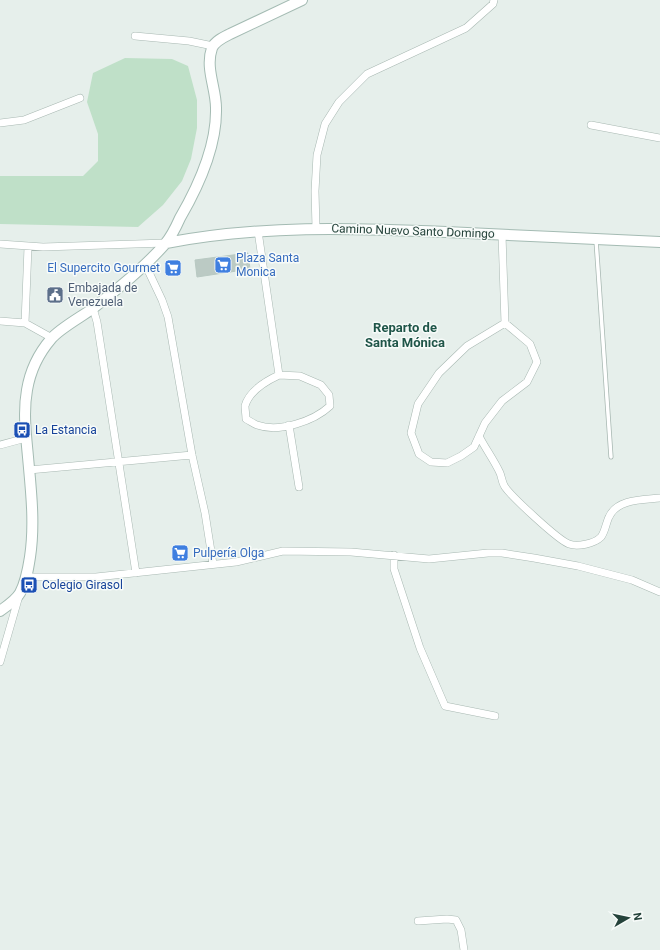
<svg xmlns="http://www.w3.org/2000/svg" width="660" height="950" viewBox="0 0 660 950" font-family="Roboto,sans-serif">
	<rect width="100%" height="100%" fill="#e6efeb"/>
	<path fill="#bfe0c8" d="M125 58 172 59 188 66 197 100V128L191 159 182 181 163 205 138 227 0 224V176H83L98 161V134L87 102 93 73Z"/>
	<path fill="#bbcac4" stroke="#b8c9c2" d="M248 253 250 269 197 277 195 260Z"/>
	<g fill="none" stroke-linecap="round" stroke-linejoin="round">
		<g stroke="#a8b8b2" stroke-width="5">
			<path id="lane" d="M596 240 611 457"/>
		</g>
		<g stroke="#a8b8b2" stroke-width="8">
			<path id="street" d="M135 36 189 41 213 46
				M0 123 24 120 80 98
				M591 125 660 138
				M316 228 315 191 317 155 325 124 339 102 367 74 466 28 493 4 494 0
				M258 231 279 375
				M502 235 505 323 530 344 537 362 527 382 502 401 485 423 474 447 461 456 447 463 431 462 419 454 411 433 418 404 439 373 467 346 505 323
				M0 244 43 247 166 243
				M145 264 162 300 168 317 192 455 205 513 213 564
				M93 308 97 322 136 573
				M0 321 25 323 52 338
				M25 323 28 247
				M279 375 300 376 321 385 329 395 330 406C314 421 279 433 257 425 254 424 250 421 246 419 246 415 245 409 245 406 249 391 266 381 279 375Z
				M289 425 299 487
				M479 436C485 448 494 460 500 473 502 478 502 483 505 487 512 497 558 540 569 544 577 547 594 544 601 537 605 532 606 523 609 517 617 499 642 500 660 498
				M0 445 26 438
				M29 470 192 455
				M394 555V569L420 648 445 706 495 716
				M27 577H96L236 562 283 551 351 552 429 559 488 553H502L534 558 578 566 632 580 660 592
				M0 662 19 596
				M418 921 447 919 456 920 461 930 464 950"/>
		</g>
		<g stroke="#a4bbb3" stroke-width="12">
			<path id="secondary" d="M166 243C259 225 352 228 446 232 517 235 589 239 660 242
				M0 611C7 606 16 600 20 593 26 582 28 570 30 557 35 524 31 490 28 457 26 435 23 412 27 390 30 372 39 353 51 339 59 329 81 317 92 309 116 290 144 268 165 244 171 237 176 227 180 218 198 187 217 145 216 108 216 88 205 68 212 48 215 41 224 37 230 34L302 0"/>
		</g>
		<use href="#lane" stroke="#fff" stroke-width="3.5"/>
		<use href="#street" stroke="#fff" stroke-width="7"/>
		<use href="#secondary" stroke="#fff" stroke-width="10"/>
	</g>
	<defs>
		<g id="supermarket-square" transform="scale(0.9)"><rect x="-9" y="-9" width="18" height="18" rx="4" fill="#3f7fe0" stroke="#f7fbf9"/><path d="M-6-5.5h2.5l.6 2H6L4.5 2H-2.5L-4.4-4H-6ZM-1.5 3.2a1.3 1.3 0 1 0 .1 0ZM3 3.2a1.3 1.3 0 1 0 .1 0Z" fill="#fff"/></g>
		<g id="civic-square" transform="scale(0.9)"><rect x="-9" y="-9" width="18" height="18" rx="4" fill="#5c6f8a" stroke="#f7fbf9"/><path d="M-.6-6.5H3V-4.5H.6V-3L4-1V1h2V6H-6V1h2V-1L-.6-3ZM-1.2 2.5V6h2.4V2.5Z" fill="#fff"/></g>
		<g id="bus-square" transform="scale(0.9)"><rect x="-9" y="-9" width="18" height="18" rx="4" fill="#1a4fb4" stroke="#f7fbf9"/><path d="M-5-6H5V4H4V6H2V4H-2V6H-4V4H-5ZM-3.5-4V0h7V-4ZM-3.5 1.2v1.5H-2V1.2ZM2 1.2v1.5H3.5V1.2Z" fill="#fff"/></g>
	</defs>
	<g fill-rule="evenodd">
		<use href="#supermarket-square" x="223" y="265"/>
		<use href="#supermarket-square" x="173" y="268"/>
		<use href="#civic-square" x="55" y="295"/>
		<use href="#bus-square" x="22" y="430"/>
		<use href="#supermarket-square" x="180" y="553"/>
		<use href="#bus-square" x="29" y="585"/>
	</g>
	<g text-anchor="middle" dominant-baseline="central" stroke-width="3" stroke-linejoin="round" paint-order="stroke">
		<g font-size="12" fill="#24423a" stroke="#f7fbf9">
			<text transform="translate(413 231) rotate(2)">Camino Nuevo Santo Domingo</text>
		</g>
		<g font-size="12" fill="#366cbe" stroke="#f7fbf9" text-anchor="start">
			<text x="236" y="258">Plaza Santa<tspan x="236" dy="14">Monica</tspan></text>
			<text x="160" y="268" text-anchor="end">El Supercito Gourmet</text>
			<text x="193" y="553">Pulpería Olga</text>
		</g>
		<g font-size="12" fill="#4e5e75" stroke="#f7fbf9" text-anchor="start">
			<text x="68" y="288">Embajada de<tspan x="68" dy="14">Venezuela</tspan></text>
		</g>
		<g font-size="12" fill="#164399" stroke="#f7fbf9" text-anchor="start">
			<text x="35" y="430">La Estancia</text>
			<text x="42" y="585">Colegio Girasol</text>
		</g>
		<g font-size="13" font-weight="bold" fill="#1f5548" stroke="#f7fbf9">
			<text x="405" y="327">Reparto de<tspan x="405" dy="15">Santa Mónica</tspan></text>
		</g>
	</g>
	<g transform="translate(628 918) rotate(81)" stroke="#f7fbf9" stroke-width="3" paint-order="stroke">
	<path d="M0-3L7 15L0 10L-7 15Z" fill="#24423a"/>
	<text y="-6" font-size="11" font-weight="bold" text-anchor="middle" fill="#24423a">N</text>
	</g>
</svg>
